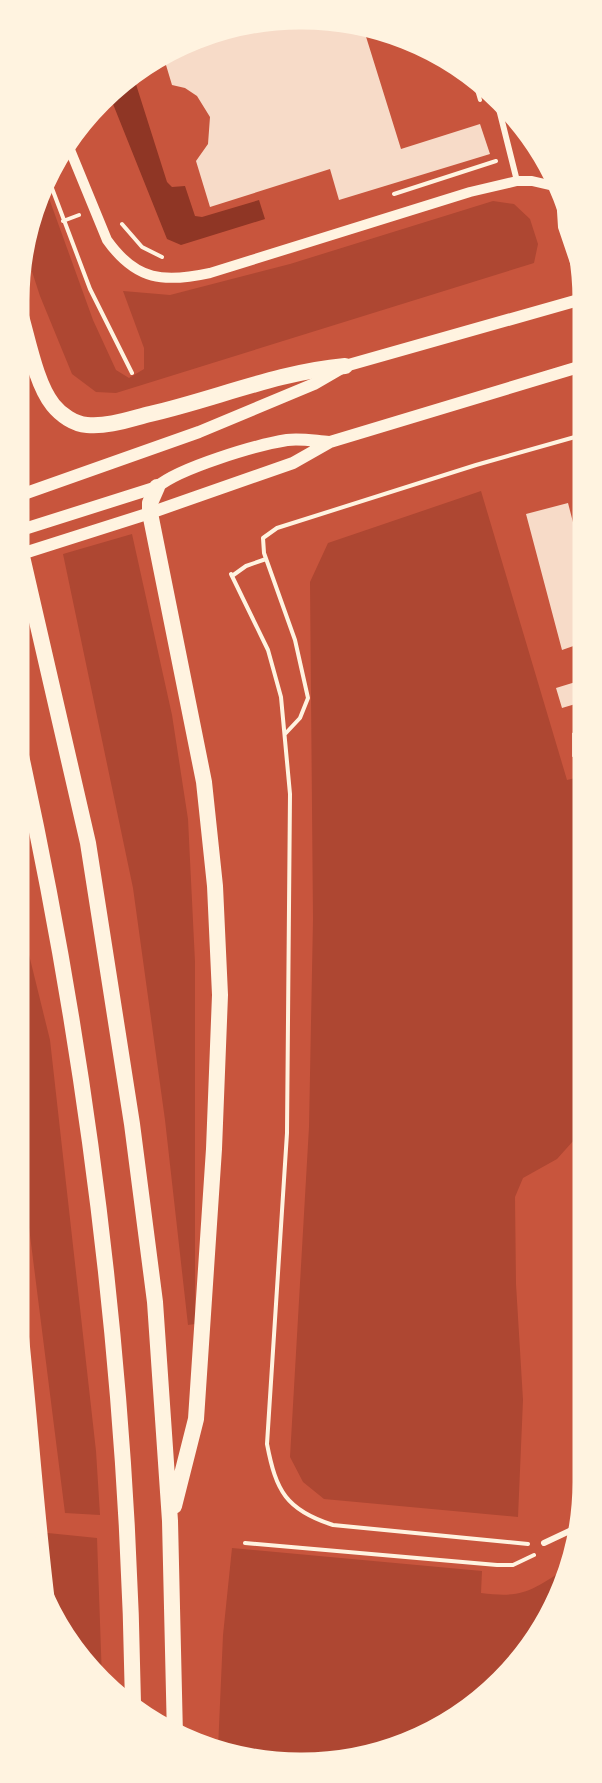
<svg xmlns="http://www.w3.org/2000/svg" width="602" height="1783" viewBox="0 0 602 1783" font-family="Barlow,sans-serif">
	<rect width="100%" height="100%" fill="#c8553d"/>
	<path fill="#ae4732" d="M46 190 93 320 116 370 129 378 144 369V348L123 291 170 295 290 264 493 201 514 204 530 219 538 244 534 263 116 393 96 392 72 374 40 296 25 250 28 228Z
		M481 491 567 780 583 776V1130L557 1159 523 1178 515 1197 516 1284 523 1400 518 1517 324 1499 303 1482 290 1457 309 1127 313 919 310 582 328 543Z
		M132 534 172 715 188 819 195 962V1324L188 1325 165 1120 133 888 63 554Z
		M18 910 50 1040 96 1451 100 1515 65 1513 18 1140Z
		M28 1531 97 1538 102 1679 88 1669 39 1590Z
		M232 1548 482 1571 481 1593C526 1599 532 1589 569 1567L536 1640 459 1717 374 1755 264 1763 218 1749 223 1635Z"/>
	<path fill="#8f3625" d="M134 78 167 182 172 187 185 186 195 216 202 217 259 200 265 219 181 245 167 239 111 99Z"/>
	<path fill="#f7dbc8" d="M264 20 363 27 401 149 480 124 490 154 339 200 330 169 210 207 196 161 208 144 210 117 197 96 185 88 172 85 163 55Z
		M568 503 582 557V643L562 650 526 514Z
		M582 680V702L562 708 556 688Z
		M580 730 583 753 572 757V733Z
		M580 1191H583V1215H582Z"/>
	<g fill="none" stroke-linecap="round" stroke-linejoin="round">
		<path stroke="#fff3e0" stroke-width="4" d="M475 83 480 100
			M50 183 90 289 132 373
			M394 194 496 161
			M63 221 79 215
			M122 224 142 247 162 257
			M231 574 268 650 281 697 290 794 287 1133 267 1444C276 1491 286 1510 333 1525L528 1544
			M232 576 246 566 266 559
			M285 734 300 718 308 698 295 640 264 553 263 538 277 528 476 465 582 435
			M245 1543 497 1565H513L534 1555"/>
		<path stroke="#fff3e0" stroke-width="4.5" d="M582 519V523"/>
		<path stroke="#fff3e0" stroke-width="6" d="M497 101 517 181
			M550 168 554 185
			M544 1543 578 1527"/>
		<path stroke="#fff3e0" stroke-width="10" d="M68 145 107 240C136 281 164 283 210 273L470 192 517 181H532L558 187
			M561 195 563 227 582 283"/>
		<path stroke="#fff3e0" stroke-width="12" d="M18 496 199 432 314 384 345 366 582 299
			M18 531 157 487C179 468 256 445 287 440 300 438 315 441 329 442
			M18 555 150 513 293 463 330 442 582 366"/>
		<path stroke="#fff3e0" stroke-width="16" d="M18 306C27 334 35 383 53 405 61 415 74 424 87 425 108 427 130 419 150 414 215 399 278 372 345 366
			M157 487 150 503V513L204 782 215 886 220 995 214 1149 196 1419 174 1506
			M18 539 88 843 132 1124 155 1302 170 1521 175 1736
			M18 742C88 1057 128 1380 133 1703
			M18 1309C29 1407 35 1505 47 1602"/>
	</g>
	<path d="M0 0H602V1783H0ZM300 28H302A272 272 0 0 1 574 300V1482A272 272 0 0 1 302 1754H300A272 272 0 0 1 28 1482V300A272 272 0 0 1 300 28Z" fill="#fff3e0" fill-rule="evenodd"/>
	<path fill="none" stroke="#fff3e0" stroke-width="3" d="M300 28H302A272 272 0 0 1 574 300V1482A272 272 0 0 1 302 1754H300A272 272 0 0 1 28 1482V300A272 272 0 0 1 300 28Z"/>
</svg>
